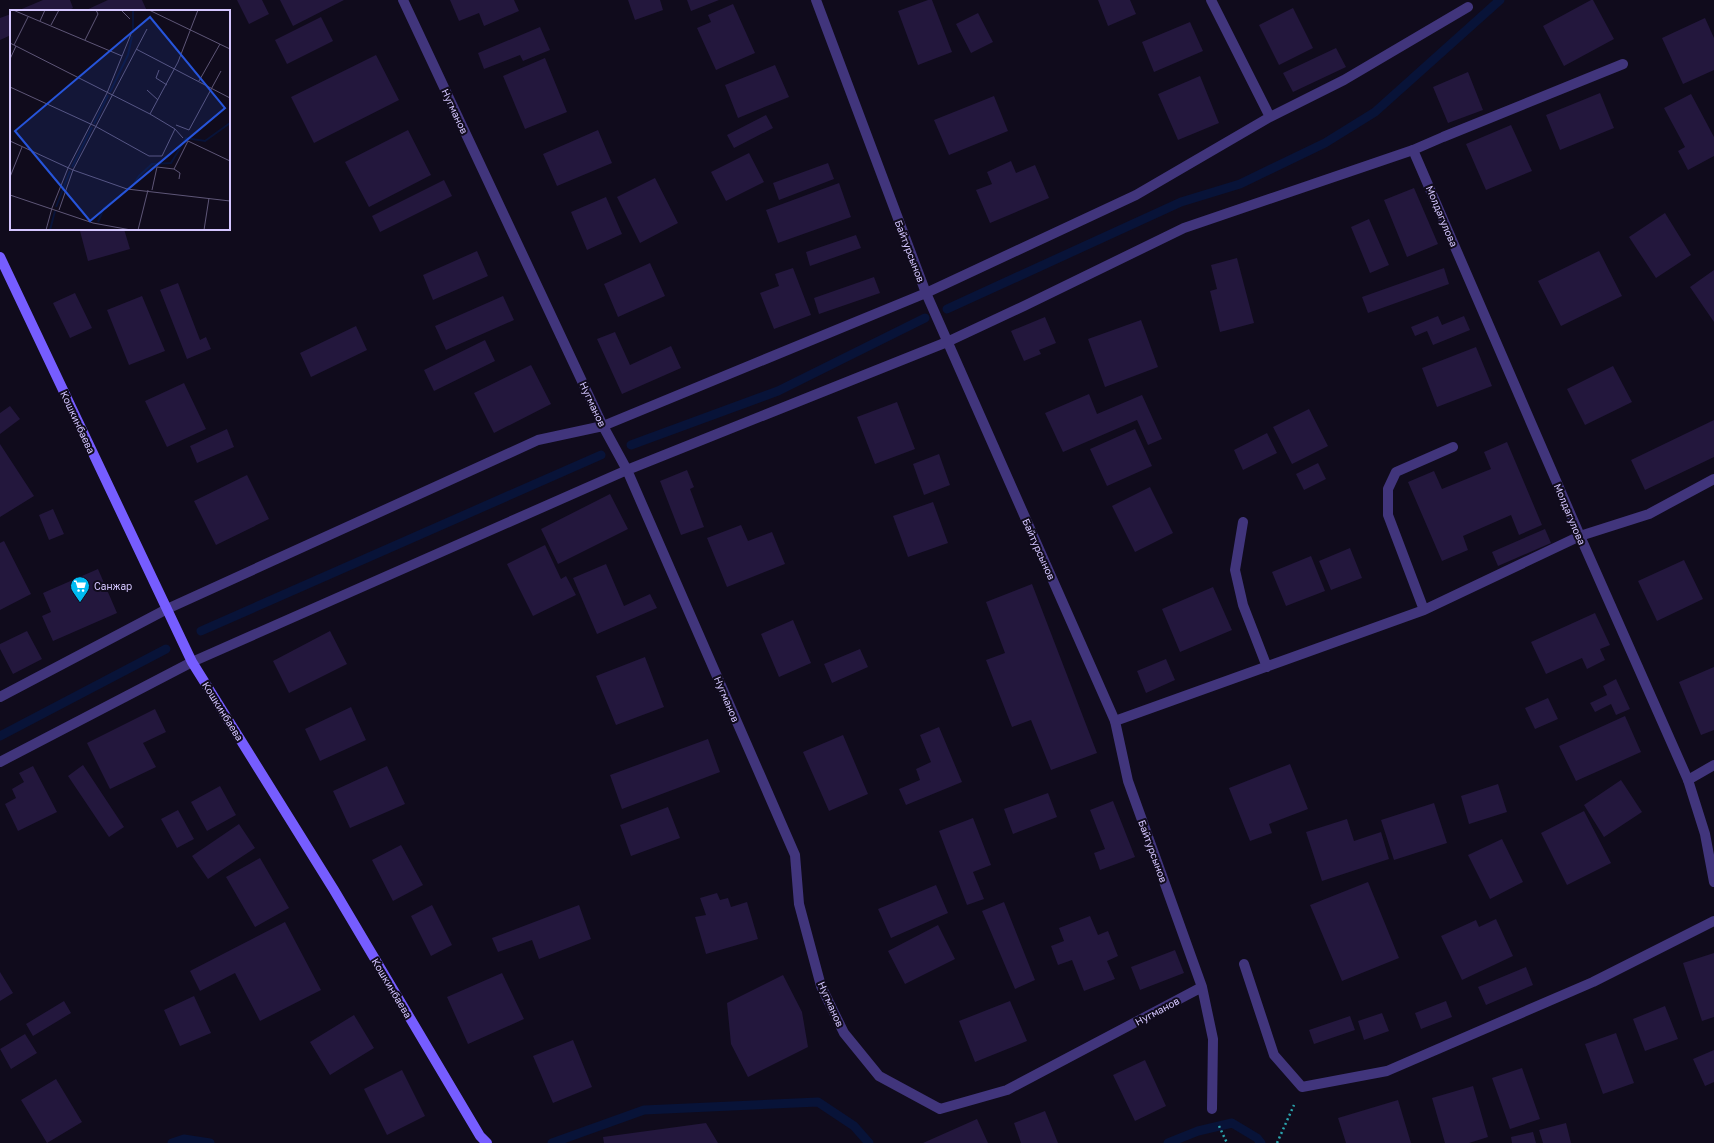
<svg xmlns="http://www.w3.org/2000/svg" width="1714" height="1143" viewBox="0 0 1714 1143" font-family="'Golos Text',sans-serif">
	<rect width="100%" height="100%" fill="#100b1c"/>
	<g fill="none" stroke-linecap="round" stroke-linejoin="round">
		<path stroke="#081338" stroke-width="9" d="M947 309 1181 202 1240 184 1325 143 1375 112 1500 0
			M631 445 778 391 925 318
			M201 631 601 455
			M0 736 166 649
			M172 1143 184 1139 210 1143
			M552 1143 644 1110 818 1102 854 1126 869 1143
			M1168 1143 1198 1131 1232 1123 1257 1138 1261 1143"/>
	</g>
	<path fill="#23173d" d="M43 0H70L73 8 67 11H17Z
		M108 0H142L147 11H84Z
		M237 0H262L269 14 249 24Z
		M280 0H344L293 26Z
		M450 0H514L519 11 484 26 479 13 459 21Z
		M628 0H660L663 10 635 20Z
		M687 0H719L691 11Z
		M928 0H932L952 52 918 65 898 11Z
		M1098 0H1130L1136 14 1108 26Z
		M1591 0H1593L1614 39 1564 66 1543 26Z
		M733 4 755 53 716 70 697 28 711 22 708 15Z
		M1293 8 1313 48 1279 65 1259 25Z
		M978 13 993 42 971 53 956 24Z
		M11 14V35L0 40V18Z
		M321 17 333 41 287 64 275 40Z
		M1705 18 1714 38V70L1683 84 1662 38Z
		M1190 22 1203 51 1154 72 1142 42Z
		M540 27 550 50 523 61 520 55 484 69 478 53Z
		M1336 48 1346 67 1293 92 1283 73Z
		M376 55 399 100 314 143 291 97Z
		M545 58 567 112 525 129 503 76Z
		M775 65 789 97 738 118 725 85Z
		M1468 72 1483 110 1448 123 1433 87Z
		M1200 76 1219 123 1178 140 1158 94Z
		M1600 93 1614 128 1560 150 1546 115Z
		M1691 94 1714 137V156L1688 170 1678 151 1685 147 1664 108Z
		M994 96 1008 131 949 155 934 120Z
		M766 115 773 128 734 148 727 135Z
		M1511 125 1532 171 1486 190 1466 144Z
		M408 130 431 175 369 207 345 162Z
		M598 130 612 163 557 186 543 154Z
		M749 153 764 182 726 201 711 172Z
		M1011 161 1016 173 1035 165 1049 198 990 223 976 190 992 184 987 172Z
		M828 163 834 179 779 200 773 183Z
		M655 178 678 223 640 243 617 197Z
		M444 180 452 196 380 232 372 216Z
		M839 183 851 217 778 243 766 210Z
		M1414 188 1438 244 1407 257 1384 200Z
		M606 197 622 234 587 250 571 212Z
		M1665 213 1691 255 1656 278 1629 237Z
		M1369 219 1389 265 1370 273 1351 227Z
		M88 229H124L130 249 88 261 80 231Z
		M856 235 861 248 810 266 806 252Z
		M477 251 488 276 433 300 423 275Z
		M1599 251 1622 296 1561 326 1538 281Z
		M1237 258 1254 323 1220 332 1210 291 1217 289 1211 265Z
		M650 263 665 296 618 317 604 284Z
		M793 268 811 315 774 329 760 293 779 286 775 274Z
		M1444 268 1449 284 1368 313 1362 297Z
		M1714 270V322L1690 287Z
		M874 277 880 293 819 314 814 298Z
		M178 283 200 340 206 337 211 349 187 359 160 290Z
		M75 293 92 328 70 338 53 303Z
		M142 296 165 351 129 365 107 310Z
		M503 296 514 320 446 350 435 326Z
		M1438 316 1442 325 1464 316 1470 330 1433 345 1427 331 1415 336 1411 327Z
		M1045 317 1056 343 1039 350 1041 354 1024 361 1011 331Z
		M1141 320 1158 367 1105 387 1088 339Z
		M356 326 367 350 311 377 300 353Z
		M615 332 630 365 671 346 681 368 622 394 597 339Z
		M485 340 495 361 434 391 424 370Z
		M1476 347 1492 386 1437 407 1422 368Z
		M531 365 551 404 494 433 474 393Z
		M1613 366 1632 402 1585 425 1567 389Z
		M184 383 206 429 167 447 145 401Z
		M1089 394 1097 414 1142 395 1162 439 1148 445 1137 420 1063 452 1045 413Z
		M897 402 915 449 875 464 857 417Z
		M10 406 20 419 0 434V413Z
		M1309 409 1328 446 1292 464 1273 427Z
		M1714 420V457L1645 490 1631 460Z
		M227 429 234 447 197 463 190 446Z
		M1135 429 1152 466 1107 486 1090 449Z
		M1267 433 1277 453 1243 470 1234 450Z
		M1507 442 1542 525 1519 535 1511 515 1463 536 1468 550 1442 561 1408 482 1434 471 1442 489 1491 469 1484 452Z
		M0 444 34 496 0 517Z
		M939 454 950 485 924 495 913 464Z
		M1318 463 1326 479 1304 490 1296 474Z
		M687 470 694 487 690 489 704 527 681 535 660 481Z
		M247 475 269 519 216 545 194 501Z
		M1150 487 1173 533 1135 552 1112 506Z
		M610 494 628 529 558 564 541 529Z
		M933 502 948 543 908 557 893 516Z
		M53 509 64 534 49 540 39 515Z
		M741 525 748 541 772 532 785 564 727 587 707 538Z
		M1545 529 1551 543 1498 566 1492 552Z
		M4 541 31 594 0 610V543Z
		M545 545 561 579 566 576 576 595 533 616 507 564Z
		M1350 548 1362 578 1331 590 1319 561Z
		M1311 556 1325 591 1286 606 1272 572Z
		M1684 560 1703 599 1657 621 1638 581Z
		M606 564 624 606 650 594 657 608 597 634 573 578Z
		M98 569 117 613 53 641 42 616 51 612 43 593Z
		M1032 584 1097 753 1051 770 1031 720 1012 727 986 660 1005 653 986 602Z
		M1213 587 1232 630 1180 652 1162 609Z
		M1595 613 1610 645 1600 649 1605 660 1587 669 1582 658 1546 674 1531 642Z
		M793 620 811 663 779 677 761 634Z
		M27 631 42 659 13 674 0 649V644Z
		M330 631 347 664 289 693 273 661Z
		M860 649 868 667 832 683 824 664Z
		M645 657 664 707 616 725 596 676Z
		M1166 659 1175 680 1146 693 1137 671Z
		M1714 667V730L1701 735 1679 682Z
		M1616 679 1630 709 1616 715 1611 704 1595 712 1590 703 1607 695 1603 686Z
		M1548 698 1558 719 1535 729 1525 708Z
		M351 707 366 740 320 761 305 729Z
		M155 709 166 732 143 743 156 767 110 789 87 743Z
		M1625 716 1641 752 1576 781 1559 746Z
		M939 727 962 782 906 805 899 789 920 780 916 769 931 762 920 735Z
		M843 735 868 794 829 811 803 752Z
		M708 739 720 772 622 809 610 775Z
		M1290 764 1308 809 1269 824 1272 833 1250 841 1229 788Z
		M83 765 124 827 109 837 68 776Z
		M33 766 57 812 18 831 5 804 16 798 12 789 24 782 19 773Z
		M387 766 405 804 350 828 333 791Z
		M1621 780 1642 812 1604 837 1584 805Z
		M1498 784 1507 812 1469 824 1461 796Z
		M220 786 236 815 207 831 191 802Z
		M1048 793 1057 817 1013 834 1004 809Z
		M1113 801 1135 857 1100 870 1094 853 1105 849 1090 810Z
		M1434 803 1447 843 1394 860 1381 820Z
		M668 807 680 838 631 856 620 825Z
		M178 810 194 839 177 848 161 819Z
		M1584 811 1611 863 1567 885 1541 833Z
		M973 818 991 865 973 872 984 899 967 905 939 831Z
		M1347 819 1354 841 1381 832 1389 859 1322 881 1306 832Z
		M239 824 255 848 208 879 192 856Z
		M1502 839 1523 882 1490 899 1468 855Z
		M401 845 423 885 393 901 372 860Z
		M260 858 289 908 255 927 226 877Z
		M1368 882 1399 958 1342 981 1310 905Z
		M936 885 948 913 891 938 878 909Z
		M717 893 720 900 728 898 731 907 747 902 758 939 706 954 695 917 706 915 700 898Z
		M1004 902 1035 980 1015 989 982 911Z
		M432 905 452 945 431 956 411 916Z
		M579 905 591 939 539 959 532 940 498 952 492 938Z
		M1090 916 1098 935 1108 931 1118 956 1107 961 1115 979 1084 991 1072 960 1058 965 1051 946 1064 941 1059 928Z
		M1496 919 1513 956 1462 980 1441 936 1476 920 1479 927Z
		M285 922 321 990 260 1021 235 973 200 991 190 971Z
		M938 925 955 959 905 984 888 951Z
		M1175 950 1184 973 1140 990 1131 967Z
		M1714 953V1017L1702 1021 1683 963Z
		M1526 967 1533 985 1486 1005 1478 987Z
		M0 972 13 993 0 1001Z
		M502 973 524 1019 468 1044 447 997Z
		M783 975 802 1012 808 1047 748 1077 731 1044 727 1003Z
		M194 996 211 1033 180 1046 164 1010Z
		M64 1001 71 1013 33 1036 26 1024Z
		M1010 1001 1027 1041 975 1062 959 1021Z
		M1446 1001 1452 1017 1421 1029 1415 1013Z
		M1665 1006 1678 1039 1645 1051 1633 1019Z
		M1382 1013 1389 1031 1364 1040 1358 1021Z
		M354 1015 374 1048 330 1075 310 1042Z
		M1350 1016 1355 1030 1314 1044 1309 1030Z
		M1616 1033 1634 1083 1603 1094 1585 1044Z
		M25 1034 37 1053 11 1069 0 1049Z
		M573 1040 592 1087 553 1103 533 1056Z
		M1714 1050V1082L1705 1086 1693 1059Z
		M1145 1060 1166 1106 1135 1121 1113 1075Z
		M1522 1068 1540 1119 1510 1129 1492 1078Z
		M402 1070 425 1116 387 1135 364 1089Z
		M56 1079 82 1122 47 1143 21 1100Z
		M1473 1086 1488 1137 1469 1143H1445L1432 1098Z
		M1398 1100 1411 1143H1346L1338 1118Z
		M1045 1111 1058 1143H1021L1014 1123Z
		M977 1119 988 1143H923Z
		M706 1123 718 1143H604L603 1137Z
		M1566 1123 1571 1143H1543L1539 1130Z
		M1533 1132 1536 1143H1512L1511 1137Z"/>
	<g fill="none" stroke-linecap="round" stroke-linejoin="round">
		<path stroke="#2ba5ae" stroke-width="2.5" stroke-dasharray="2 3" stroke-linecap="butt" d="M1219 1126 1227 1143
			M1277 1143 1294 1105"/>
		<path stroke="#41357c" stroke-width="10" d="M1413 150 1443 137 1623 64
			M1243 522 1235 570 1243 605 1267 667
			M1424 610 1388 515V489L1396 472 1453 447
			M1115 721 1424 610 1580 536 1649 514 1714 479
			M1688 780 1714 765
			M1244 964 1274 1055 1302 1087 1387 1071 1593 982 1714 921"/>
		<path stroke="#41357c" stroke-width="10" d="M403 0 603 426 627 470 795 855 799 904 821 986 844 1033 879 1076 940 1109 1007 1090 1202 987
			M816 0 926 293 1115 721 1128 781 1202 987 1213 1039 1212 1109
			M1211 0 1270 117
			M0 697 167 609 538 440 603 426 926 293 1136 195 1270 117 1344 80 1468 7
			M0 762 192 662 627 470 947 342 1024 306 1184 228 1413 150 1580 536 1688 780 1705 834 1714 882"/>
		<path stroke="#765dff" stroke-width="10" d="M0 257 192 662 334 890 480 1136 487 1143"/>
	</g>
	<defs>
		<g id="supermarket-pin" transform="scale(1)"><path d="M0 17L-7.5 6A9.5 9.5 0 1 1 7.5 6Z" fill="#00baf1" stroke="#100b1c"/><path d="M-6-5.5h2.5l.6 2H6L4.5 2H-2.5L-4.4-4H-6ZM-1.5 3.2a1.3 1.3 0 1 0 .1 0ZM3 3.2a1.3 1.3 0 1 0 .1 0Z" fill="#fff"/></g>
	</defs>
	<g fill-rule="evenodd">
		<use href="#supermarket-pin" x="80" y="586"/>
	</g>
	<g text-anchor="middle" dominant-baseline="central" stroke-width="4" stroke-linejoin="round" paint-order="stroke">
		<g font-size="10" fill="#d4c6ff" stroke="#100b1c">
			<text transform="translate(455 111) rotate(65)">Нугманов</text>
			<text transform="translate(1442 216) rotate(67)">Молдагулова</text>
			<text transform="translate(910 251) rotate(69)">Байтурсынов</text>
			<text transform="translate(593 404) rotate(65)">Нугманов</text>
			<text transform="translate(78 422) rotate(65)">Кошкинбаева</text>
			<text transform="translate(1570 514) rotate(67)">Молдагулова</text>
			<text transform="translate(1039 549) rotate(66)">Байтурсынов</text>
			<text transform="translate(727 699) rotate(67)">Нугманов</text>
			<text transform="translate(223 711) rotate(58)">Кошкинбаева</text>
			<text transform="translate(1153 851) rotate(70)">Байтурсынов</text>
			<text transform="translate(392 988) rotate(59)">Кошкинбаева</text>
			<text transform="translate(831 1004) rotate(66)">Нугманов</text>
			<text transform="translate(1157 1011) rotate(-28)">Нугманов</text>
		</g>
		<g font-size="10" fill="#d4c6ff" stroke="#100b1c" text-anchor="start">
			<text x="94" y="586">Санжар</text>
		</g>
	</g>
	<g transform="translate(10 10)">
		<rect width="220" height="220" fill="#100b1c"/>
		<path fill="none" stroke="#081338" stroke-width="2" d="M123 23V0M100 82 118 45 122 26M84 114 98 85M62 157 82 117M122 177 129 166 142 154 161 153 176 128 195 131 220 113M46 197 60 161M88 212 94 198 116 181M40 220 45 201"/>
		<path fill="none" stroke="#5e5677" stroke-width="1" d="M3 0 112 46M111 0 120 9M139 0 220 39M30 11 35 0M41 15 49 0M75 30 88 4 86 0M0 33 140 104 165 119 173 128M4 35 18 7M126 39 220 88M0 49 6 36M149 60 146 68 157 75M189 71 210 34M0 77 85 116 139 146H152L165 119M137 80 148 90M140 104 168 52 188 0M166 115 179 120 211 61M0 131 63 160 117 179 220 191M164 159 170 163 169 169M0 167 12 137M142 180 147 157 164 159 178 131 220 151M0 185 83 213 121 220M49 200 63 160 137 19M36 220 42 198 58 158 97 83 121 24M128 220 138 180M194 220 199 188"/>
		<path fill="#2654da" fill-opacity="0.15" stroke="#2654da" stroke-width="2" d="M140 7 215 98 80 211 5 121Z"/>
		<rect width="220" height="220" fill="none" stroke="#d4c6ff" stroke-width="2"/>
	</g>
</svg>
